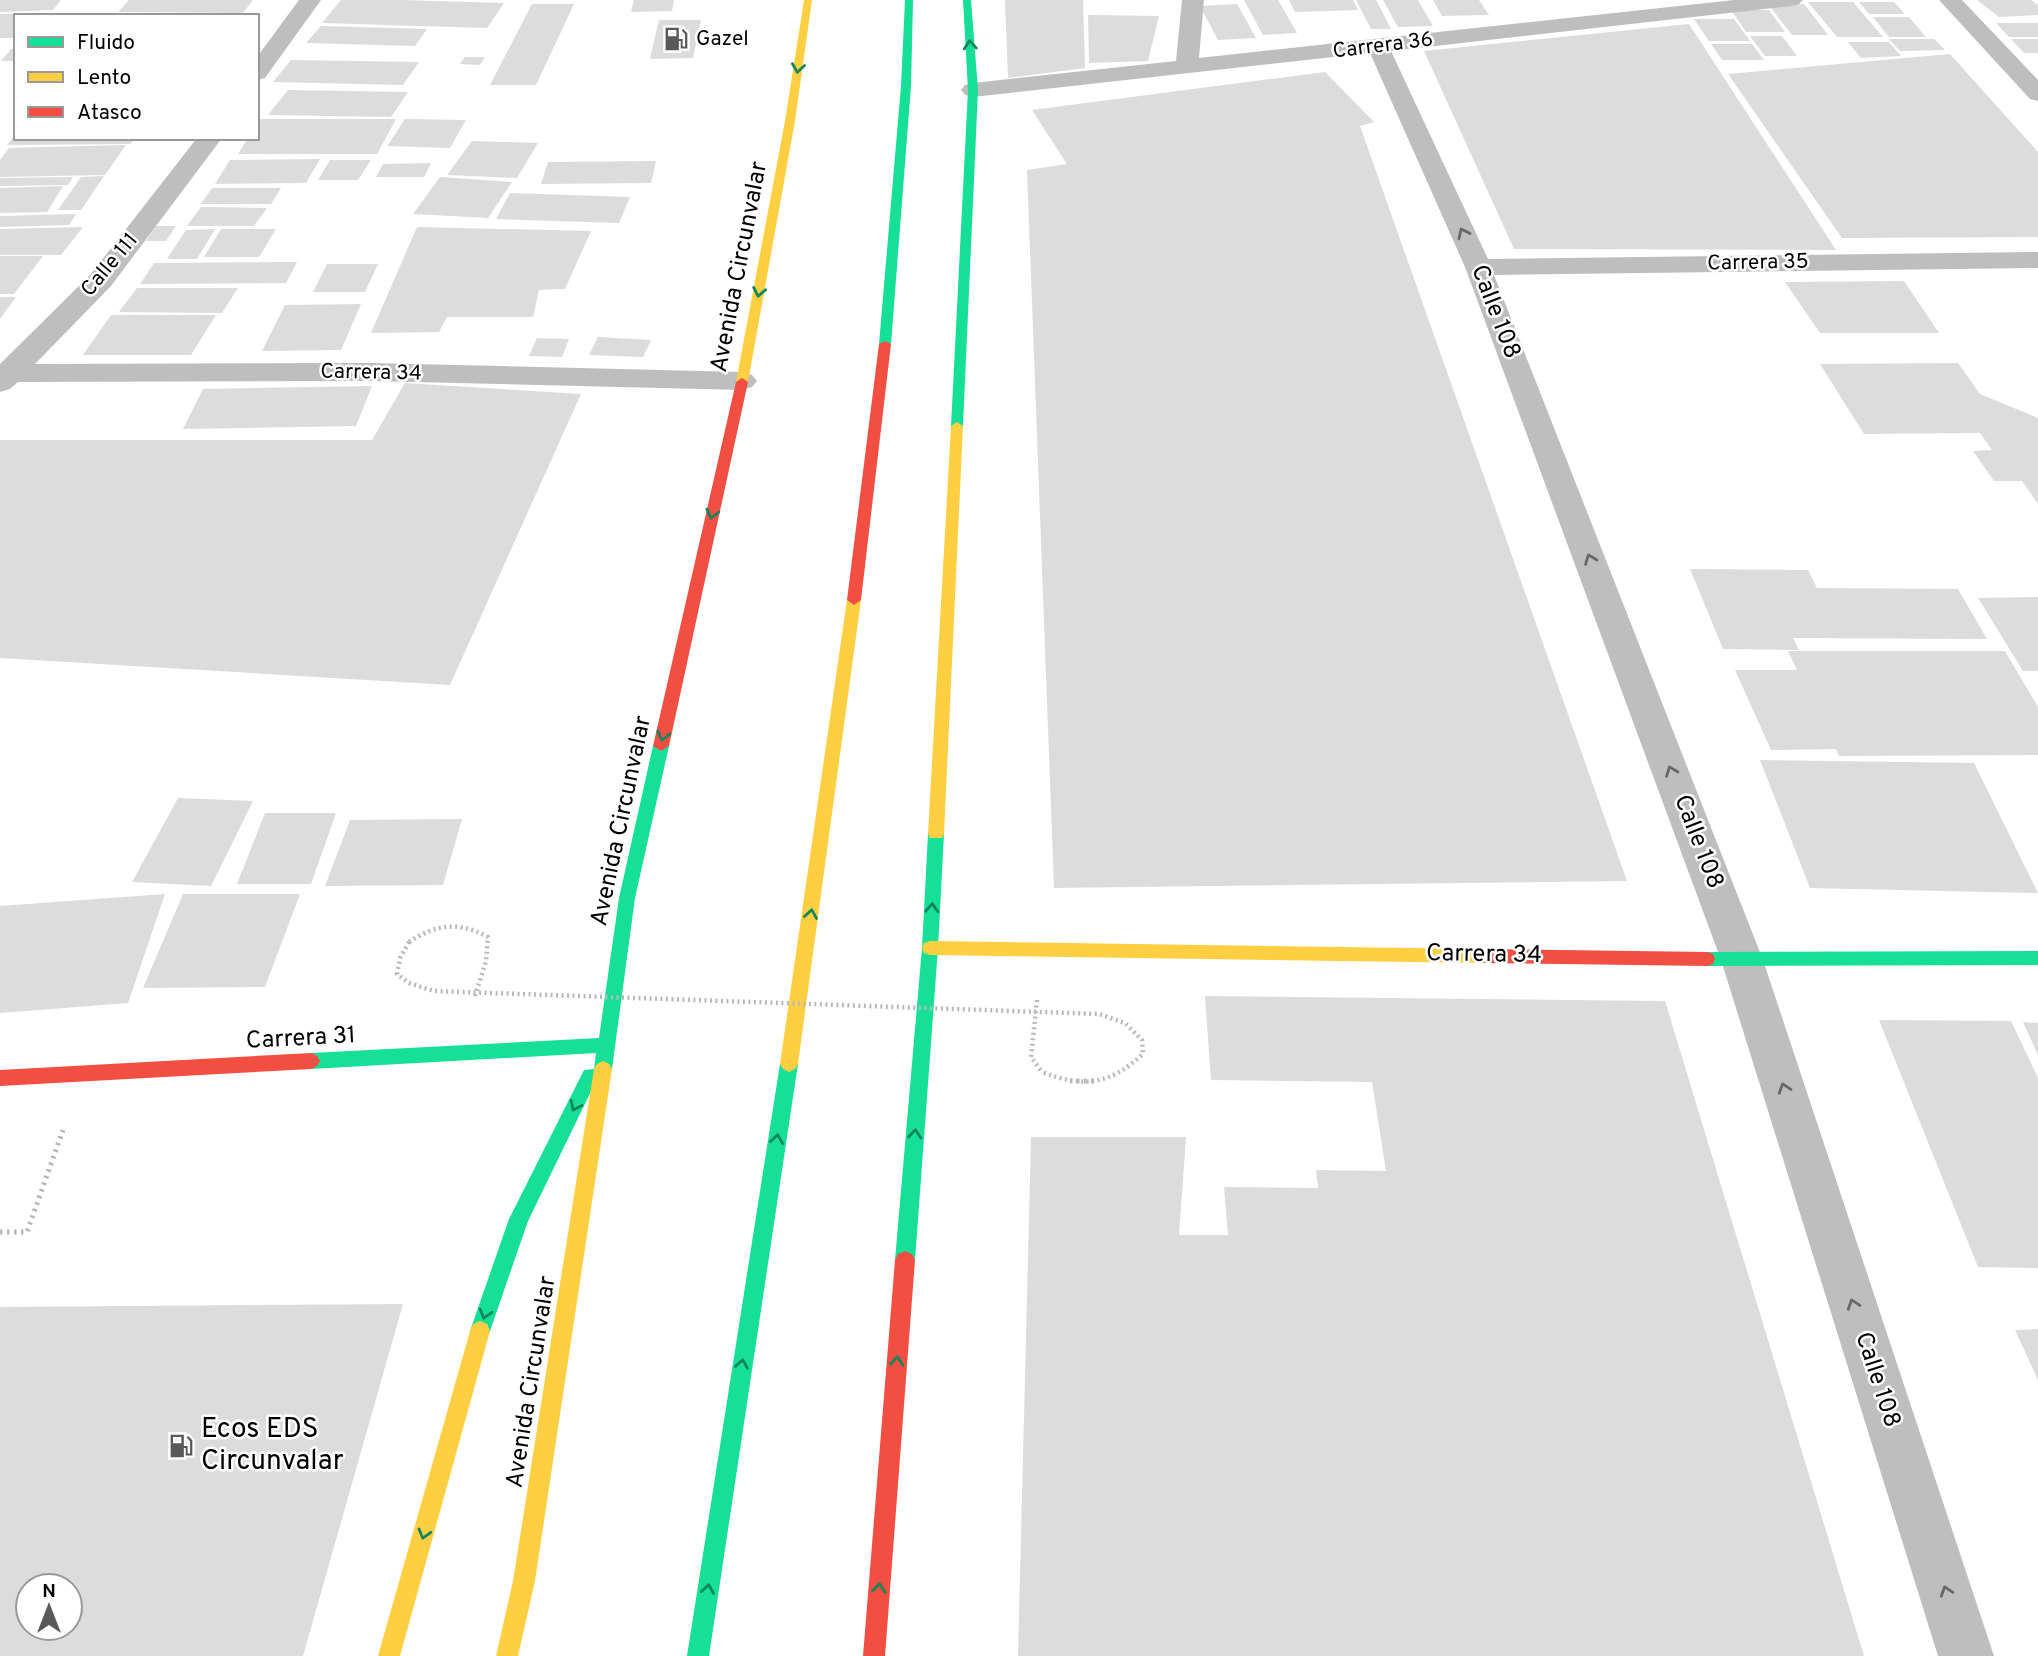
<svg xmlns="http://www.w3.org/2000/svg" width="2038" height="1656" viewBox="0 0 2038 1656" font-family="Overpass,sans-serif">
	<rect width="100%" height="100%" fill="#fff"/>
	<path fill="#dcdcdc" fill-rule="evenodd" d="M0 0H61L53 10 0 12Z
		M129 0H253L243 13 118 12Z
		M341 0H402L504 3 487 28 322 23Z
		M634 0H674L672 11 631 12Z
		M1005 0H1083L1085 68 1008 78Z
		M1244 0H1278L1297 33 1263 35Z
		M1289 0H1353L1358 10 1295 12Z
		M1356 0H1376L1391 29H1371Z
		M1383 0H1418L1433 26 1398 27Z
		M1433 0H1479L1489 15 1442 16Z
		M1977 0H2031L2038 5V15L1999 17Z
		M1808 2H1853L1883 37H1837Z
		M1859 2H1894L1905 14H1869Z
		M532 4H574L536 85H490Z
		M1237 4 1256 38 1218 40 1200 6Z
		M1768 4H1804L1828 35H1792Z
		M1731 10H1769L1785 32H1746Z
		M0 14H16V38H0Z
		M1088 15 1159 16 1148 61 1089 63Z
		M1873 17H1909L1926 37H1889Z
		M1694 19H1734L1750 41H1709Z
		M659 20H701L693 58 650 59Z
		M1996 23H2038V37H2009Z
		M1689 24 1836 250 1514 249 1424 51Z
		M321 26 427 29 415 46 306 43Z
		M1750 36H1782L1797 56H1765Z
		M1889 39H1934L1945 50 1900 51Z
		M2011 39H2038V53H2024Z
		M1848 42H1889L1901 56 1861 58Z
		M1711 44H1752L1764 60H1722Z
		M11 49H16V61H1Z
		M1950 54 2038 152V237L1842 238 1728 74Z
		M465 57H485L480 65 460 64Z
		M291 60 419 62 403 85 273 82Z
		M1325 72 1374 122 1360 126 1627 881 1054 888 1027 170 1067 164 1032 110Z
		M288 90 408 92 391 117 268 115Z
		M261 119H396L377 154H238L248 138H257V125Z
		M405 119 466 120 450 148 387 146Z
		M16 134V138H134L131 144 7 145Z
		M472 141 538 143 517 178 447 175Z
		M126 145 105 175 0 177V160L9 148Z
		M320 159 306 183 215 184 230 160Z
		M330 160H371L358 180H318Z
		M656 161 651 183 541 184 548 162Z
		M431 163 424 177H376L383 164Z
		M104 176 81 210H58L81 177Z
		M73 177 68 185 0 186V178Z
		M440 177 512 182 488 218 413 214Z
		M63 186 47 212 0 213V188Z
		M212 188H281L271 204H201Z
		M510 193 630 197 619 223 496 219Z
		M201 207 267 208 254 226H187Z
		M76 214 69 225 0 227V216Z
		M156 226H176L166 241H146Z
		M83 227 61 255H0V229Z
		M417 227 591 231 565 289 539 290 533 317H447L439 332 371 333Z
		M215 229 197 259H167L186 230Z
		M221 229H276L259 257H204Z
		M0 256H43L14 294H0Z
		M297 262 286 283 140 284 154 263Z
		M327 264H378L365 292H313Z
		M1904 281 1939 333H1820L1785 282Z
		M137 288H238L222 313 119 312Z
		M0 297H16L0 319Z
		M361 304 341 350 262 351 285 305Z
		M111 315H216L191 355H83Z
		M598 337 651 340 643 357 589 355Z
		M537 338 569 339 562 357 529 356Z
		M1958 363 1980 394 2038 418V504L2022 481H1994L1973 451 1992 450 1980 433 1864 434 1820 364Z
		M405 383 581 394 450 685 0 658V440H372Z
		M372 386 356 426 183 429 203 389Z
		M1690 569 1808 570 1817 588 1958 589 1987 639 1793 638 1799 650 1723 649Z
		M2038 597V671H2023L1978 598Z
		M1788 651H2005L2038 707V755L1839 756 1836 749 1771 750 1735 670H1797Z
		M1760 760 1974 763 2038 893 1810 888Z
		M178 798 253 801 211 886 132 882Z
		M265 813H336L311 884H237Z
		M462 819 443 885 325 886 350 820Z
		M165 894 128 1003 0 1013V906Z
		M183 894H300L265 987 143 988Z
		M1205 996 1665 1001 1864 1656H1018L1031 1137H1186L1179 1235H1228L1224 1187 1318 1188 1316 1170 1386 1171 1372 1082 1211 1080Z
		M1879 1020 2011 1021 2038 1078V1268L1978 1267Z
		M2023 1022 2038 1023V1055Z
		M403 1304 303 1656H0V1307ZM28 1586H70V1628H28Z
		M2038 1329V1380L2015 1330Z"/>
	<g fill="none" stroke-linecap="round" stroke-linejoin="round">
		<path stroke="#b8b8b8" stroke-width="4.5" stroke-dasharray="2 3.5" stroke-linecap="butt" d="M409 942C436 924 459 921 488 937L486 961 474 999
			M1037 1000 1031 1057 1042 1072"/>
		<path stroke="#b8b8b8" stroke-width="5" stroke-dasharray="2.5 4.5" stroke-linecap="butt" d="M0 1232H27L63 1130"/>
		<path fill="#bebebe" fill-rule="evenodd" d="M299 0H321L265 78 257 80V57Z
			M1182 0H1204L1199 58 1734 0H1803L1799 4 1792 6 1391 51 1488 259 2038 252V268L1494 275 1763 960 1994 1656H1938L1721 960 1465 267 1370 53 973 97 965 95 961 90 965 85 973 83 1176 61Z
			M1939 0H1962L2038 80V101L2030 99Z
			M197 138H222L111 286 35 364 371 363 742 372 752 375 757 381 752 387 742 390 371 381 18 382 10 389 0 392V364L91 274Z"/>
		<path fill="#16e098" fill-rule="evenodd" d="M905 0H913L911 86 891 344 885 347 879 344 901 86Z
			M963 0H971L978 90 963 426 957 430 951 426 968 90Z
			M661 741 669 746 635 898 612 1069 609 1074 599 1075 528 1221 490 1331 487 1338 480 1341 473 1338 470 1331 509 1219 584 1070 594 1069 596 1053 311 1069 305 1066 302 1061 305 1056 311 1053 599 1038 619 898 653 746Z
			M936 828 942 830 944 834 938 948 915 1260 912 1266 905 1269 898 1266 895 1260 922 948 928 834 930 830Z
			M2038 951V965L1707 966 1701 964 1699 959 1701 954 1707 952Z
			M789 1056 795 1059 798 1064 709 1656H687L780 1064 783 1059Z"/>
		<path fill="#ffcf43" fill-rule="evenodd" d="M804 0H812L795 121 748 382 742 386 736 382 785 121Z
			M957 422 963 426 944 834 942 838H930L928 834 951 426Z
			M854 595 861 600 798 1064 795 1069 789 1072 783 1069 780 1064 847 600Z
			M930 941 1482 949 1488 951 1490 956 1488 961 1482 963 930 955 924 953 922 948 924 943Z
			M603 1061 609 1064 612 1069 535 1581 518 1656H496L513 1581 594 1069 597 1064Z
			M480 1321 487 1324 490 1331 400 1656H378L470 1331 473 1324Z"/>
		<path fill="#f24e42" fill-rule="evenodd" d="M885 341 891 344 861 600 854 605 847 600 879 344Z
			M742 378 748 382 669 746 661 751 653 746 736 382Z
			M1482 949 1707 952 1713 954 1715 959 1713 964 1707 966 1482 963 1476 961 1474 956 1476 951Z
			M311 1053 317 1056 320 1061 317 1066 311 1069 0 1086V1070Z
			M905 1251 912 1254 915 1260 885 1656H863L895 1260 898 1254Z"/>
		<path stroke="#b8b8b8" stroke-width="4.5" stroke-dasharray="2 3.5" stroke-linecap="butt" d="M409 942 400 958 397 974 409 983 434 991 1099 1014 1125 1023 1142 1040 1143 1054C1109 1085 1084 1088 1042 1072"/>
		<path stroke="#b8b8b8" stroke-width="5" stroke-dasharray="2.5 4.5" stroke-linecap="butt" d="M1070 1081H1098"/>
	</g>
	<defs><path id="oneway-chevron" d="M-2-3.5L2.5 0L-2 3.5" fill="none" stroke-width="1.6" stroke-linecap="round" stroke-linejoin="round" transform="scale(1.75)"/></defs>
	<g stroke="#0d865b">
		<use href="#oneway-chevron" transform="translate(970 45) rotate(-94)"/>
		<use href="#oneway-chevron" transform="translate(798 68) rotate(98)"/>
		<use href="#oneway-chevron" transform="translate(759 292) rotate(101)"/>
		<use href="#oneway-chevron" transform="translate(712 514) rotate(103)"/>
		<use href="#oneway-chevron" transform="translate(663 736) rotate(103)"/>
		<use href="#oneway-chevron" transform="translate(932 908) rotate(-87)"/>
		<use href="#oneway-chevron" transform="translate(811 914) rotate(-81)"/>
		<use href="#oneway-chevron" transform="translate(575 1106) rotate(116)"/>
		<use href="#oneway-chevron" transform="translate(915 1134) rotate(-85)"/>
		<use href="#oneway-chevron" transform="translate(777 1139) rotate(-81)"/>
		<use href="#oneway-chevron" transform="translate(485 1314) rotate(106)"/>
		<use href="#oneway-chevron" transform="translate(897 1361) rotate(-85)"/>
		<use href="#oneway-chevron" transform="translate(742 1364) rotate(-81)"/>
		<use href="#oneway-chevron" transform="translate(424 1534) rotate(106)"/>
		<use href="#oneway-chevron" transform="translate(879 1588) rotate(-85)"/>
		<use href="#oneway-chevron" transform="translate(708 1589) rotate(-81)"/>
	</g>
	<g stroke="#686868">
		<use href="#oneway-chevron" transform="translate(1463 233) rotate(-115)"/>
		<use href="#oneway-chevron" transform="translate(1590 559) rotate(-111)"/>
		<use href="#oneway-chevron" transform="translate(1671 771) rotate(-111)"/>
		<use href="#oneway-chevron" transform="translate(1784 1088) rotate(-108)"/>
		<use href="#oneway-chevron" transform="translate(1853 1304) rotate(-108)"/>
		<use href="#oneway-chevron" transform="translate(1946 1591) rotate(-108)"/>
	</g>
	<defs>
		<g id="fuel-bare" transform="scale(1.89)"><path d="M-5.5-6h7V0h2V4h1.3V-2.5L3-4.5l.8-.8L6-3V5H2.5V1h-1V6h-7ZM-4.2-4.7v3.2H.2V-4.7Z" fill="#595959" stroke="#fff" stroke-width="2.5" paint-order="stroke"/></g>
	</defs>
	<g fill-rule="evenodd">
		<use href="#fuel-bare" x="676" y="39"/>
		<use href="#fuel-bare" x="181" y="1446"/>
	</g>
	<g text-anchor="middle" dominant-baseline="central" stroke-width="5" stroke-linejoin="round" paint-order="stroke">
		<g font-size="21" fill="#000" stroke="#fff" text-anchor="start">
			<text x="696" y="39">Gazel</text>
		</g>
		<g font-size="21" fill="#000" stroke="#fff">
			<text transform="translate(1383 46) rotate(-7)">Carrera 36</text>
			<text transform="translate(1758 263) rotate(-1)">Carrera 35</text>
			<text transform="translate(110 265) rotate(-50)">Calle 111</text>
			<text transform="translate(371 373) rotate(1)">Carrera 34</text>
		</g>
		<g font-size="24" fill="#000" stroke="#fff">
			<text transform="translate(740 267) rotate(-79)">Avenida Circunvalar</text>
			<text transform="translate(1495 312) rotate(69)">Calle 108</text>
			<text transform="translate(622 821) rotate(-78)">Avenida Circunvalar</text>
			<text transform="translate(1698 842) rotate(69)">Calle 108</text>
			<text transform="translate(1484 955) rotate(1)">Carrera 34</text>
			<text transform="translate(301 1039) rotate(-3)">Carrera 31</text>
			<text transform="translate(1877 1380) rotate(72)">Calle 108</text>
			<text transform="translate(532 1382) rotate(-81)">Avenida Circunvalar</text>
		</g>
		<g font-size="28" fill="#000" stroke="#fff" text-anchor="start">
			<text x="201" y="1430">Ecos EDS<tspan x="201" dy="32">Circunvalar</tspan></text>
		</g>
	</g>
	<rect x="14" y="14" width="245" height="126" fill="#ffffff" stroke="#999999" stroke-width="2"/>
	<rect x="28" y="37" width="35" height="10" fill="#16e098" stroke="#999999" stroke-width="2"/>
	<text x="77" y="49" font-size="21" fill="#000000">Fluido</text>
	<rect x="28" y="72" width="35" height="10" fill="#ffcf43" stroke="#999999" stroke-width="2"/>
	<text x="77" y="84" font-size="21" fill="#000000">Lento</text>
	<rect x="28" y="107" width="35" height="10" fill="#f24e42" stroke="#999999" stroke-width="2"/>
	<text x="77" y="119" font-size="21" fill="#000000">Atasco</text>
	<g transform="translate(49 1607)"><circle r="33" fill="#ffffff" stroke="#999999" stroke-width="2"/>
	<path d="M0-5L12 26L0 18L-12 26Z" fill="#595959"/>
	<text y="-10" font-size="19" font-weight="bold" text-anchor="middle" fill="#000000">N</text>
	</g>
</svg>
